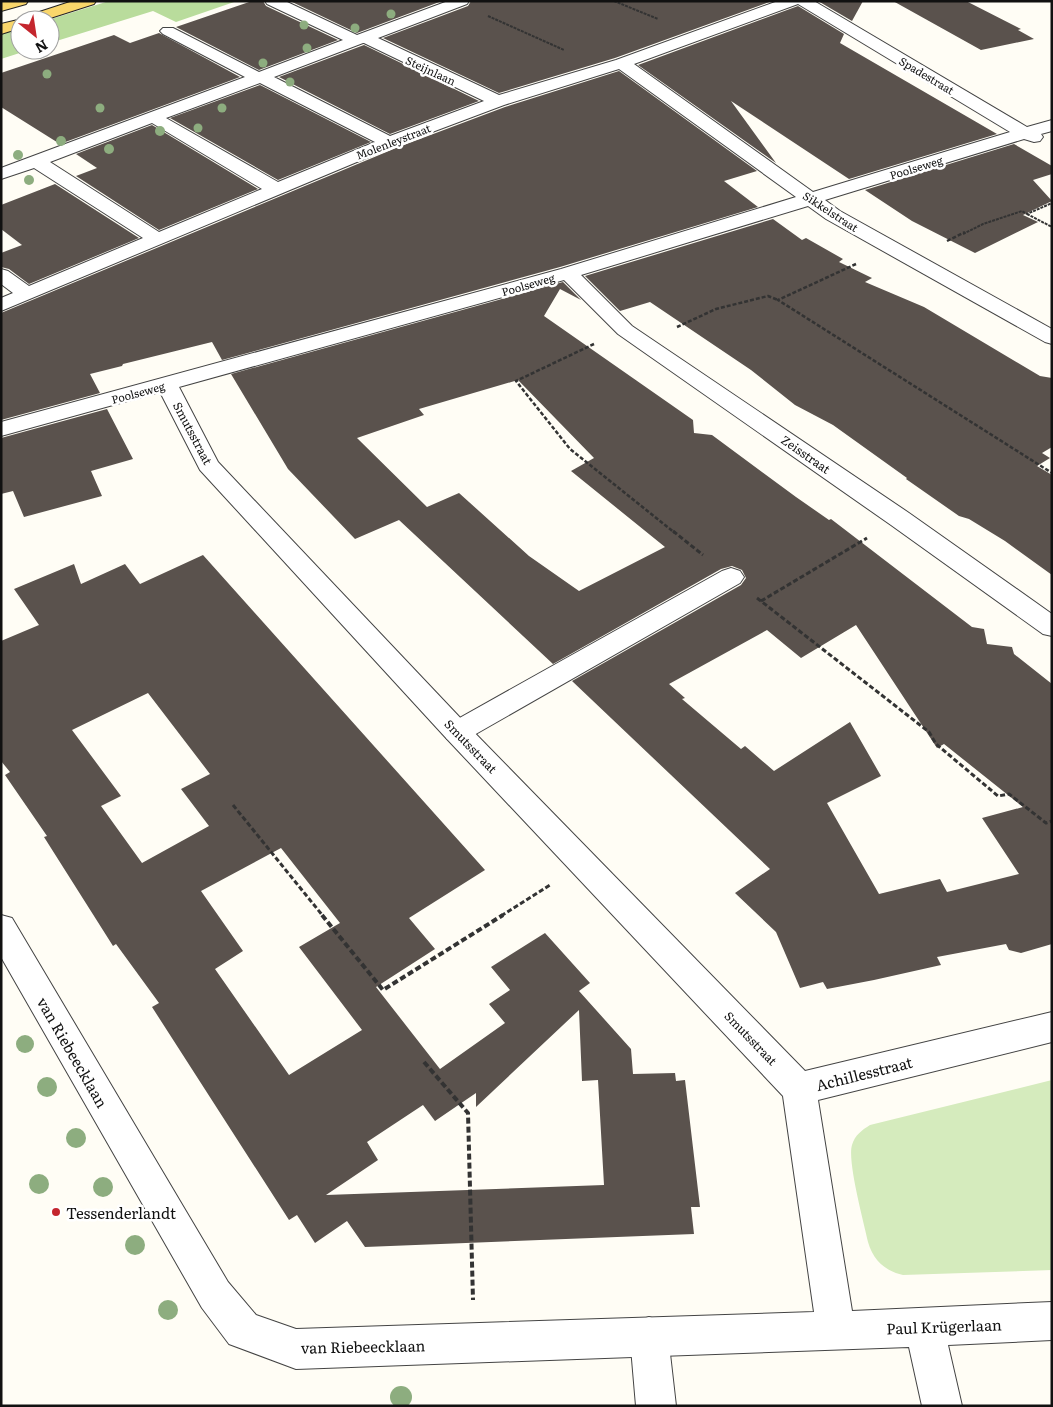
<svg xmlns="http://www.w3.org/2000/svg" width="1053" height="1407" viewBox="0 0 1053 1407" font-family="Literata,serif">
	<rect width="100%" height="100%" fill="#fffdf5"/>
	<path fill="#d5ebbd" d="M1052 1080V1270L903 1275C885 1271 873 1260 868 1242 864 1223 847 1161 852 1145 855 1135 862 1130 870 1125Z"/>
	<path fill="#b9dc9c" d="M109 1H237L176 22 153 11 50 43V20H48Z
		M20 28V50H29L1 59V34Z"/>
	<path fill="#5a524d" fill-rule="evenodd" d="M252 1H263L266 6 338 40 259 70 176 27Z
		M290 1H442L357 33Z
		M471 1H772L615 58 499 93 383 38 468 6Z
		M818 1H863L852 21Z
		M893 1H966L1021 29 1018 30 1034 39 981 50Z
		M798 6 844 34 840 43 997 134 849 179 731 101 776 163 638 65Z
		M159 33 240 77 60 144 1 107V73L114 35 130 43Z
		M364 45 479 101 390 134 279 77Z
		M619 71 757 171 724 181 758 207 560 267 222 360 212 342 123 364 122 366 90 374 100 393 1 420V313L396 148 505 107Z
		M260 85 371 142 278 180 170 118Z
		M152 125 258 189 159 230 76 176 97 168 76 154Z
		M1014 144 1052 166V174L1033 180 1052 201 1023 215 1038 222 975 253 912 221 865 190Z
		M55 184 139 238 29 284 9 269 1 267V253L22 245 1 229V205Z
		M773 219 802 240 806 238 843 259 839 262 872 278 865 282 924 307 1040 376 1052 378V447L1042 453 1050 458 1037 466 1052 475V575L1005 541 969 519 959 516 906 479 907 478 833 425 795 405 751 370 650 302 620 311 585 276Z
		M563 282 581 300 560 289 544 316 693 420 694 433 712 435 796 497 829 520 831 519 972 627 984 629 987 644 1012 647 1014 654 1052 684V944L1021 953 1009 950 1006 944 937 957 941 965 874 980 827 989 823 982 800 988 776 932 735 893 770 869 572 681 741 585 746 578 742 570 732 566 721 569 553 664 399 520 355 539 288 469 231 374ZM518 380 594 458 571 471 665 547 663 548 579 591 529 556 459 493 427 507 357 438 424 415 419 409ZM856 625 937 748 944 744 1023 807 982 818 1019 874 947 892 940 879 879 894 827 803 881 776 850 722 774 771 745 746 741 749 682 699 685 698 669 684 767 630 801 658Z
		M107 409 133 459 91 471 102 496 24 517 13 491 1 494V438Z
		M203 555 485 870 409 918 435 949 376 987 440 1069 505 1023 489 1004 510 990 491 967 545 933 590 983 579 991 631 1049 633 1074 675 1073 676 1081 685 1080 700 1207H691L694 1234 365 1247 347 1221 315 1243 297 1215 289 1220 152 1007 159 1003 116 944 113 946 44 837 47 836 5 775 10 772 1 761V641L39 625 14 589 74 564 81 584 125 564 140 584ZM148 693 210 774 181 789 209 826 142 863 101 806 121 796 72 730ZM281 848 340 923 299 947 362 1030 289 1075 215 969 243 951 201 891ZM579 1010 582 1081 598 1080 604 1185 326 1195 378 1160 367 1142 423 1105 435 1121 476 1093V1107Z"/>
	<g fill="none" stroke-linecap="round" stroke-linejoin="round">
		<g stroke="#444" stroke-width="2">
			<path id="lane" d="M731 568 740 571 744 577 740 583 467 739 457 743 447 739 443 732 447 725 722 571Z
				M649 1317 663 1322 668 1336 676 1406H636L630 1336 635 1322Z"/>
		</g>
		<g stroke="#444" stroke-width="2">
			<path id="street" d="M265 1H285L357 35 448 1H469L467 4 378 38 499 95 616 60 778 1H814L1027 127 1052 120V131L1041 134 1043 137 1040 141 1034 142 1024 139 825 200 840 211 1052 329V344L1045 342 826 219 808 206 581 275 632 326 909 513 1052 614V636L1043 634 891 525 618 334 564 280 179 387 218 462 467 725 805 1071 1052 1012V1042L818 1100 852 1311 1052 1302V1340L948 1345 962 1406H922L909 1347 296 1369 229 1344 202 1308 1 957V915L12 918 228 1282 256 1315 296 1329 814 1312 783 1096 447 739 200 470 160 392 1 436V422L561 269 796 197 619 69 504 105 395 146 1 311V298L13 293 1 284V269L8 271 29 286 143 238 34 168 1 179V168L245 77 163 34 160 31 163 28H173L259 72 343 40 267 4ZM798 4 1010 132 813 192 634 64ZM363 43H364L484 101 390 136 274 77ZM260 83 375 142 278 182 166 118ZM152 123 262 189 159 232 50 162Z"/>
		</g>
		<g stroke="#222" stroke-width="2">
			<path id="primary" d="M4 1H28L26 4 1 11V2Z
				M73 1H96L94 4 44 20H20V28L1 34V24L22 19 24 17Z"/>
		</g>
		<path stroke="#333" stroke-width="2" stroke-dasharray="3 1" stroke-linecap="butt" d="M614 1 658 19
			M488 16 564 50
			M1027 214 1052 227
			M963 234 983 224 1022 211 1027 214 1052 203"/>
		<path stroke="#333" stroke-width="2.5" stroke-dasharray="4 2" stroke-linecap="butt" d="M947 241 965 232
			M856 264 778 300 1052 473
			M677 327 716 309 768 296 778 300
			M594 344 516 381 570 449 675 533"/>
		<path stroke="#333" stroke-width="3" stroke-dasharray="5 2.5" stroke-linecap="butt" d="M673 531 703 555
			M757 598 929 732 936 744 998 796 1009 794 1046 823 1052 821
			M761 601 867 538
			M233 805 323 916
			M501 916 550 885"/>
		<path stroke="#333" stroke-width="4" stroke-dasharray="6 3" stroke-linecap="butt" d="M322 915 383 990 503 915
			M424 1062 468 1113 473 1300"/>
		<use href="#lane" fill="#fff" fill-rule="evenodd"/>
		<use href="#street" fill="#fff" fill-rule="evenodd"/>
		<use href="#primary" fill="#f9d66b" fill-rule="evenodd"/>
	</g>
	<g fill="#8dad7f">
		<circle cx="391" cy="14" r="4.5"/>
		<circle cx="304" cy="25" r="4.5"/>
		<circle cx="355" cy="28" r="4.5"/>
		<circle cx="307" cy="48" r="4.5"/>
		<circle cx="263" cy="63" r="4.5"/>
		<circle cx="47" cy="74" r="4.5"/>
		<circle cx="290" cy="82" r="4.5"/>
		<circle cx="100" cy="108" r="4.5"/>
		<circle cx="222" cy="108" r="4.5"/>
		<circle cx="198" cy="128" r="4.5"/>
		<circle cx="160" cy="131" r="5"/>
		<circle cx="61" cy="141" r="5"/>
		<circle cx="109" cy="149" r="5"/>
		<circle cx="18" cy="155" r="5"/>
		<circle cx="29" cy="180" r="5"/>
		<circle cx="25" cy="1044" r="9"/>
		<circle cx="47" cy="1087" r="10"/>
		<circle cx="76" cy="1138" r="10"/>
		<circle cx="39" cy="1184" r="10"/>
		<circle cx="103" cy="1187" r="10"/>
		<circle cx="135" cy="1245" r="10"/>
		<circle cx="168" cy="1310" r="10"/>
		<circle cx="401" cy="1397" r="11"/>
	</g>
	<circle fill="#c4262e" stroke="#fff" stroke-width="2" cx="56" cy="1212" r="5"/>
	<g text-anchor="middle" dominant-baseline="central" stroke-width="5" stroke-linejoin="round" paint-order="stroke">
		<g font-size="11" fill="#111" stroke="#fff">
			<text transform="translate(431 70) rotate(25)">Steijnlaan</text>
			<text transform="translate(927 75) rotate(31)">Spadestraat</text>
			<text transform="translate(393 141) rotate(-21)">Molenleystraat</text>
			<text transform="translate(916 167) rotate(-17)">Poolseweg</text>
			<text transform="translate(831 211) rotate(33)">Sikkelstraat</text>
			<text transform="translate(528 284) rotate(-16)">Poolseweg</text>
			<text transform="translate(138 392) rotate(-15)">Poolseweg</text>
		</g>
		<g font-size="12" fill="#111" stroke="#fff">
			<text transform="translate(193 433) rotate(62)">Smutsstraat</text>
			<text transform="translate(806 454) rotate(35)">Zeisstraat</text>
			<text transform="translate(471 746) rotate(46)">Smutsstraat</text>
			<text transform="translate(751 1038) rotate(46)">Smutsstraat</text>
		</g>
		<g font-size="15" fill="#111" stroke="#fff">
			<text transform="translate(73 1052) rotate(60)">van Riebeecklaan</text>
			<text transform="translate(864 1073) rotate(-14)">Achillesstraat</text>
			<text transform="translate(944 1326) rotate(-2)">Paul Krügerlaan</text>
			<text transform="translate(363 1346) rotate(-1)">van Riebeecklaan</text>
		</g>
		<g font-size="15" fill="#111" stroke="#fff" text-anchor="start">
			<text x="66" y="1212">Tessenderlandt</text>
		</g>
	</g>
	<rect width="1053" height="1407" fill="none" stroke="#111111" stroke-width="5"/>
	<g transform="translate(35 35) rotate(150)"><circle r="24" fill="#ffffff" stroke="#a0a0a0"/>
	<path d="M0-4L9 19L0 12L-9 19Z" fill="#c4262e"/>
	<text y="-8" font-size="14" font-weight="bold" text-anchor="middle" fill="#111111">N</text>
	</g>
</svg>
